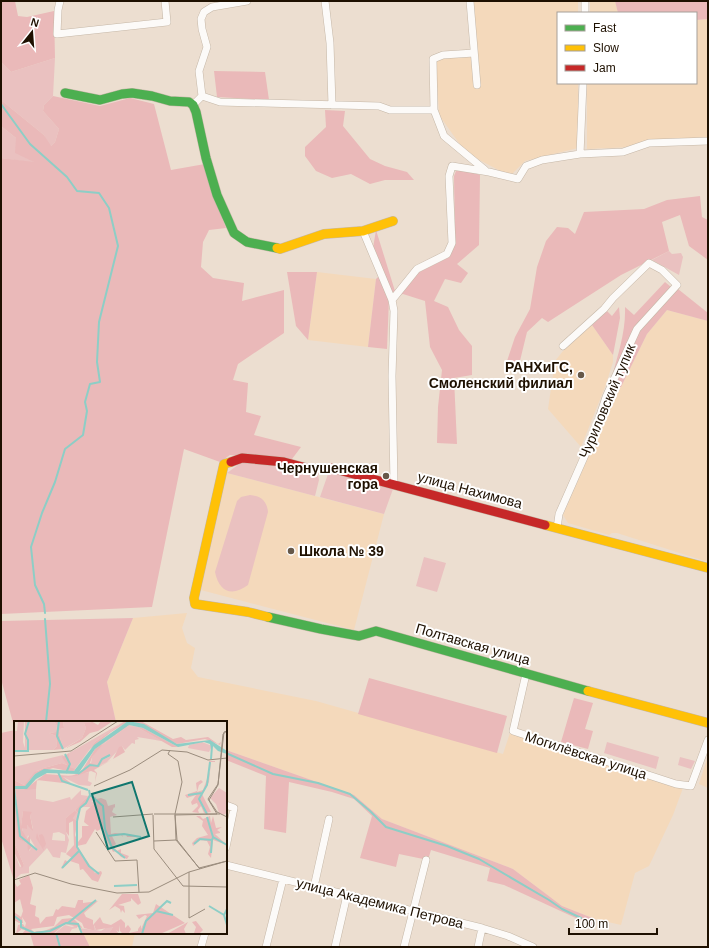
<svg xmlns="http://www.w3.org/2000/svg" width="709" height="948" viewBox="0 0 709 948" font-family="Arial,sans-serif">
	<rect width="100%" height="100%" fill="#ecded0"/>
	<path fill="#f4d9bb" d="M474 1H578V13H558V83H578V148L525 161 510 176 466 153 439 115 436 64 439 58 477 57Z
		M590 1H615L618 13H590Z
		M708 19V138L632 147 587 149V83H696V20Z
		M317 272 376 279 368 347 308 340Z
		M667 310 708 321V562L617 533H612L609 535 568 523 563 515 604 421 647 334Z
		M592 325 613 355V362L605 387 581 447 548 409 555 361 563 351Z
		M227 473 384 514 354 630 197 589Z
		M187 613 182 628 187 643 195 648 191 668 198 677 316 701 503 754 510 733 683 788 673 815 649 866 635 873 621 925 595 919 562 906 513 869 382 819 354 795 226 750V722H116L107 682 133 618Z
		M708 756V788L699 784Z
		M83 933H135L132 947H90Z"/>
	<path fill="#eac1c0" d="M55 58 53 96 44 105 43 111 59 129 55 142 50 147 44 135 1 100V62L11 72Z
		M1 126 16 138 35 163 1 158Z
		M669 251 672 254 681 253 683 257 679 275 652 260Z
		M242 462 283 465 318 475 319 480 315 496 227 473Z
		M333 472 393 489 384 514 320 497 328 474Z
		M250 495C261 496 267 501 268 512L248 585C232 597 219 592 215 572L237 501 241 497Z
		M424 557 446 563 437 592 416 586Z
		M607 742 659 757 656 769 604 753Z
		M680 757 695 761 691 769 678 765Z"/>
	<path fill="#eab9b9" d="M1 1H15L18 16 27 17 54 11 55 58 11 72 1 62Z
		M615 1H708V19L696 20V13H618Z
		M214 71 265 72 269 100 217 97Z
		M53 96 100 106 130 98 154 104 171 170 205 164 212 192 226 228 209 230 203 242 201 267 213 278 244 283 242 301 284 290V333L238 364 233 380 248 383 246 412 261 416 254 435 301 447 292 459 230 455 220 462 184 449 152 607 1 614V158L34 162 15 153 16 138 1 126V100L44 135 51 146 55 142 59 129 43 111 44 105Z
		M325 110 345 111 343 126 370 159 385 166 407 172 414 180H385L370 184 351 174 332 178 316 171 305 156V147L326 127Z
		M463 169 480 175 479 245 457 264 468 273 461 283 445 279 434 301 448 307 459 330 472 346V375L454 378 457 444 437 443 438 407 442 370 430 347 425 301 403 294 399 295 419 271 434 262 455 241 454 176 456 171Z
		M700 196 702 217 708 220V260L689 246 680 215 662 222 669 251 621 275 548 322 542 318 527 332 518 369 505 367 515 337 530 309 537 267 546 241 557 227 568 228 575 234 584 212 644 209 667 200Z
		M376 230 395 291 392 294 373 248Z
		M287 272H317L308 340 296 326Z
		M380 275 389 299 387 349 368 347 376 279Z
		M665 282 671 287 635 328 612 377C618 354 626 331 625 307L634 315Z
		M678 289 708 313V321L667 310 647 334 621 387 614 388 638 331Z
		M619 307 620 318 613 355 592 325 605 309 612 316Z
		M133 618 107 682 116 722H15V884L1 838V733L15 730 1 679V621Z
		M369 678 507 716 497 753 358 714Z
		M574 698 593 703 585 729 593 731 588 749 561 742Z
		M226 750 354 795 382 819 513 869 562 906 595 919 593 926 504 885 487 881 490 868 431 850 428 860 399 854 396 867 360 858 372 816 354 799 332 792 289 782 286 833 264 829 266 776 226 760Z
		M30 933H83L90 947H34Z"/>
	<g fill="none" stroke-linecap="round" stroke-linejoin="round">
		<path stroke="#8dcec6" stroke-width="2" d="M1 104 30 144 67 177 77 191 99 193 109 208 118 246 99 322 97 362 100 382 90 384 85 402 87 411 83 435 65 449 55 482 42 513 31 547 35 585 44 604 45 613
			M45 619 50 684 46 722
			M226 753 273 774 318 783 350 794 370 811 386 827 447 846 479 859 549 900 562 909 581 918
			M56 933 60 947"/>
		<g stroke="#c5b7a7" stroke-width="8">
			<path id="street" d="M60 1 58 10 57 34 167 22 165 1
				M325 1 330 43 332 105
				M470 1 477 85
				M585 1V13
				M474 53 443 55 433 59 434 110 444 136 485 170
				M202 96 220 102 379 106 390 110H434
				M193 105 202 96 199 71 207 47 202 29 201 19 204 12 212 7 247 1
				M580 154 583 83
				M363 231 392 300 394 311 392 376 394 485
				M392 300 417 269 447 254 452 243 449 176 452 166 489 172 518 179 526 166 542 160 580 154 623 152 649 143 708 141
				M557 528 559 514 593 437 606 397 637 329 677 285 662 270 649 263 613 298 604 309 563 346
				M526 674 513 731 676 784 691 786 708 740
				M226 805 234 808 226 847
				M226 865 482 928 508 936 533 947
				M314 887 329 819
				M201 947 205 933
				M266 947 283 879
				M335 947 347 895
				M404 947 426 860
				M478 947 482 928"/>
		</g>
		<g stroke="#c5b7a7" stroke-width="10">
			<path id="fast" d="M65 93 100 100 122 94 132 93 152 96 170 101 189 102 193 105 196 112 206 158 217 195 234 233 247 242 277 248
				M268 617 321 629 359 636 376 631 588 691"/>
		</g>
		<g stroke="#c5b7a7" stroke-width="10">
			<path id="slow" d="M277 248 280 249 324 234 363 231 393 221
				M231 462 224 464 194 598 195 604 248 612 268 617
				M545 525 708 568
				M588 691 708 723"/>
		</g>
		<g stroke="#c5b7a7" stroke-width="10">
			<path id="jam" d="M231 462 242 458 284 462 314 470 331 468 545 525"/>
		</g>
		<use href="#street" stroke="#fcfaf8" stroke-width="7"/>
		<use href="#fast" stroke="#4caf50" stroke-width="9"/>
		<use href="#slow" stroke="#ffc107" stroke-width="9"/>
		<use href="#jam" stroke="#c62828" stroke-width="9"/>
	</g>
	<g fill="#665849" stroke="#fff" stroke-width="1.5">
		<circle cx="581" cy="375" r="4"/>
		<circle cx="386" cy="476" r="4"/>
		<circle cx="291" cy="551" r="4"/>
	</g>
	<g text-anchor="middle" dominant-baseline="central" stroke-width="4" stroke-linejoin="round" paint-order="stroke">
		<g font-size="14" font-weight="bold" fill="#1e1000" stroke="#fff" text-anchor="end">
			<text x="573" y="367">РАНХиГС,<tspan x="573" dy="16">Смоленский филиал</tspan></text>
			<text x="378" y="468">Чернушенская<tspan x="378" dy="16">гора</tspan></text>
			<text x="299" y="551" text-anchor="start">Школа № 39</text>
		</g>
		<g font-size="14" fill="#1e1000" stroke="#fff">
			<text transform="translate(607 401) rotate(-67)">Чуриловский тупик</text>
			<text transform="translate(470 490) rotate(15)">улица Нахимова</text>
			<text transform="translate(473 644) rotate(16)">Полтавская улица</text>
			<text transform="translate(586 755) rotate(18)">Могилёвская улица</text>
			<text transform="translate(380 903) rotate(14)">улица Академика Петрова</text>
		</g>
	</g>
	<g transform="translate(14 721)">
		<rect width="213" height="213" fill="#ecded0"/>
		<path d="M4 0H10L9 21 11 27V0H40L43 5 42 11 35 12 42 15 43 25 39 29H0V10H3ZM49 0H77L76 2H70L72 7 68 17 49 28 45 12 46 8 50 7ZM111 0 81 21 61 48H55V32ZM114 5 123 6 148 20 123 16 125 18 121 19V23L118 22 111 29 108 25 93 41 85 45 88 39 97 35 88 37 84 44 77 43 78 36 84 27ZM188 21 198 25 195 31 174 27 175 24ZM49 34 53 44 48 42 30 47 23 50 10 64 0 59V46ZM75 51 74 60 78 62 76 65 65 64 49 56ZM205 67 213 72V92L209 94 205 92 202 83 196 77ZM0 68H22V78L39 81 56 76 57 79 67 69V74L82 76 83 80H77L82 82 78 86H67L73 81V76L61 89 64 92 63 100 59 97 60 90 52 97V111L55 119 52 132 47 131 46 137 39 136 33 127 15 146V152L7 153 0 159V131L6 146 10 144 0 121V81L3 77 0 79ZM9 90 16 94 19 108 13 104 8 107 9 116 13 118 14 114 23 129 19 125 15 130 13 122 5 118 3 95 7 106ZM45 111 51 114V120L38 119 39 112ZM51 204 58 206 63 204V207L58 208 55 213H40ZM96 204 99 206 95 212 70 213 65 207 80 209V205L82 209 87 210Z" fill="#eac1c0" fill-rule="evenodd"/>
		<path d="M40 0H49L50 7 46 8 45 12 49 28 39 29 43 25 42 15 35 12 42 11 43 5ZM77 0 84 4 87 0H99L84 10 76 12 66 21 52 27 68 17 72 7 70 2H76ZM111 0H115L97 11 76 28 59 51 39 47 21 53 11 65H0V59L10 64 21 51 30 47 48 42 53 44 48 36 55 32V46L61 48 81 21ZM118 0H127L159 18 167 16 172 19 194 16 204 23 207 21 206 24 191 18 163 23ZM114 4 129 7 164 26H174H158L123 6 114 5 89 23 78 36 76 42 83 44 88 37 97 33 88 39 86 45 99 38 105 26 108 25 111 31 80 49 83 52 81 61 82 52 77 50 62 55 49 56 58 63 23 59 22 68 10 69 31 53 58 55 67 51 81 28ZM195 40H201V41H197L195 61 188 73 197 91 190 92 187 85 184 89 185 92 178 91 184 85 183 82 178 84 177 81 182 74 173 77 171 74 183 70 182 62 187 59 189 61 185 64 183 71 189 69 196 50ZM73 76 75 77 73 81 66 87 61 114 64 121 68 116V105H75L70 101 72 90 81 82 77 78 83 81 82 78 87 77 92 79 94 85 101 83V87L100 86 98 91 103 94 96 96 97 113 101 112 112 113 128 116H113L112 113H108L109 116 106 113 98 115 102 123 99 125 103 130 107 128V132L115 135 113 138 107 136 102 130 99 131 87 108 83 110 81 108 72 123 63 125 81 152 87 150 88 152 84 161 78 159 69 148 66 149 65 143 56 140 47 148 51 139 54 141 58 137 52 133 60 124 59 100 55 102V115L52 111V97L60 90 63 91 59 97 63 100 64 92 61 89ZM4 88 7 105 9 90 18 91 16 94 19 110 13 104V108L8 107V109L13 118 16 114V122L23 130 19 125 14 130 13 122 4 118 1 89ZM182 95H186L189 98 196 95 197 102 199 95 202 107 208 106 203 109 206 111V112L201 113 213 124 199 119 197 137 194 133 196 126 193 120 186 119 179 125 178 122 183 117 194 114 188 105 189 100ZM23 112 26 121 25 114 28 113 30 116 32 123 30 127 29 125 30 130 22 117ZM0 121 10 144 8 147 0 131ZM15 154 19 167 16 183 22 185 21 195 25 197 26 203 32 196 39 195 42 188 44 189 48 185 61 187 64 179H69V182L84 180 70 192 72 196 79 199V204L86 196 89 202 97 204 107 198 111 202V207L114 204 117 208 115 212 124 210V208L127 204V208L133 195 131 194 125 198 122 194 139 192 142 183 171 202 146 213H109L106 210V204L105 211 102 209 105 213H82L95 212 99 206 82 209 80 204V209H78L70 207 68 202 55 194 43 196 40 205 17 208 20 211 13 210 25 212 21 210H30L40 206 48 198 59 197 69 207 51 203 39 213H8L12 208 8 209 9 207 2 213 4 204 9 203 11 206 12 202 8 196 9 202H5L0 199V191L7 196 9 190 6 178 0 182V160L3 166 7 163 5 159ZM108 173H124L127 182 124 184 117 177V180L104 184 110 185 111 192 108 189 107 192 106 188 101 185 95 189ZM182 200 189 209 185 213H176L180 212 182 206 178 201ZM174 201 170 208 172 213H153Z" fill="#eab9b9"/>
		<path d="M114 0 130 3 163 23 196 19 213 30V33L204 30 199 25 197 27 196 23 190 21 164 26 129 7 115 4 81 28 64 53 33 52 22 58 13 68H0V65H11L21 53 30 48 60 50 80 24Z" fill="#8dcec6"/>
		<path fill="none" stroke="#8dcec6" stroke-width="2" d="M45 0 43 15 49 28M0 30H14V19L11 13 15 0M51 33 56 43 52 52M197 38 198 25M44 51 48 60 74 69M64 53 76 44 84 45 88 38 96 34M0 67 6 115 23 129M76 74 89 85 91 108M174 74 188 72M66 87 72 82 76 74 75 69M193 93 185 78 193 64 196 41M193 96 199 116 213 124M63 100V126L75 145 85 153M63 100 66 87M91 108 98 127 111 137M93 115 110 113 127 116M180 123 186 118 198 119 199 116M197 132 198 119M48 147 65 130M100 165 123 164M195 185 210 194M213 188 210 194 213 204M142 190 159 194M0 195 7 200V206L20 212 36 210 52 202 64 203 68 213M54 202 82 179M128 213 132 200 153 180 157 182"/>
		<path fill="none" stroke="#9a8c7d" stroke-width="1" d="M213 10 209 13 204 64 195 79 203 91 213 96M213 10 210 11 204 63 194 78 203 93 161 94 163 119 185 147 213 140M148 29 173 31 194 39 213 37M156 29 154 33 164 40 168 61 161 93M0 35 57 30 104 0M80 65 116 49 148 29M140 93H206M161 93 162 119 186 148M139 94 140 128 169 165 213 166M99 96 139 93M82 111 101 140 123 139 125 171M140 120 162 119M175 151V197L191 188M0 159 21 152 57 163 103 172 135 171 175 151 213 140"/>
		<path fill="#0f766e" fill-opacity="0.15" stroke="#0f766e" stroke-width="2" d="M118 61 135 115 94 128 78 73Z"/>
		<rect width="213" height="213" fill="none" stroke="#1e1000" stroke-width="2"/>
	</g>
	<rect width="709" height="948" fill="none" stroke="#1e1000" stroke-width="4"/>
	<rect x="557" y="12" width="140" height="72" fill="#ffffff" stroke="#a59f99"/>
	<rect x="565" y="25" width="20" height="6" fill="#4caf50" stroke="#a59f99"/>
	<text x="593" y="32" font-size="12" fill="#1e1000">Fast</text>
	<rect x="565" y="45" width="20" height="6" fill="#ffc107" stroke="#a59f99"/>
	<text x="593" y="52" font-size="12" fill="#1e1000">Slow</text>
	<rect x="565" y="65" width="20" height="6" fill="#c62828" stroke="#a59f99"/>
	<text x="593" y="72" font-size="12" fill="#1e1000">Jam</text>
	<g transform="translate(32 32) rotate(17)" stroke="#ffffff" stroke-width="3" paint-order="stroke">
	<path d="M0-3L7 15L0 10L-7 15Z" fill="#1e1000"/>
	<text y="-6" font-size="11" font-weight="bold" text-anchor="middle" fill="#1e1000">N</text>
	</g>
	<path d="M569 928v6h88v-6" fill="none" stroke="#1e1000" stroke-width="2"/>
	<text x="575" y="928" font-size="12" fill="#1e1000" stroke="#ffffff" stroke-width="3" paint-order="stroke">100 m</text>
</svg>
